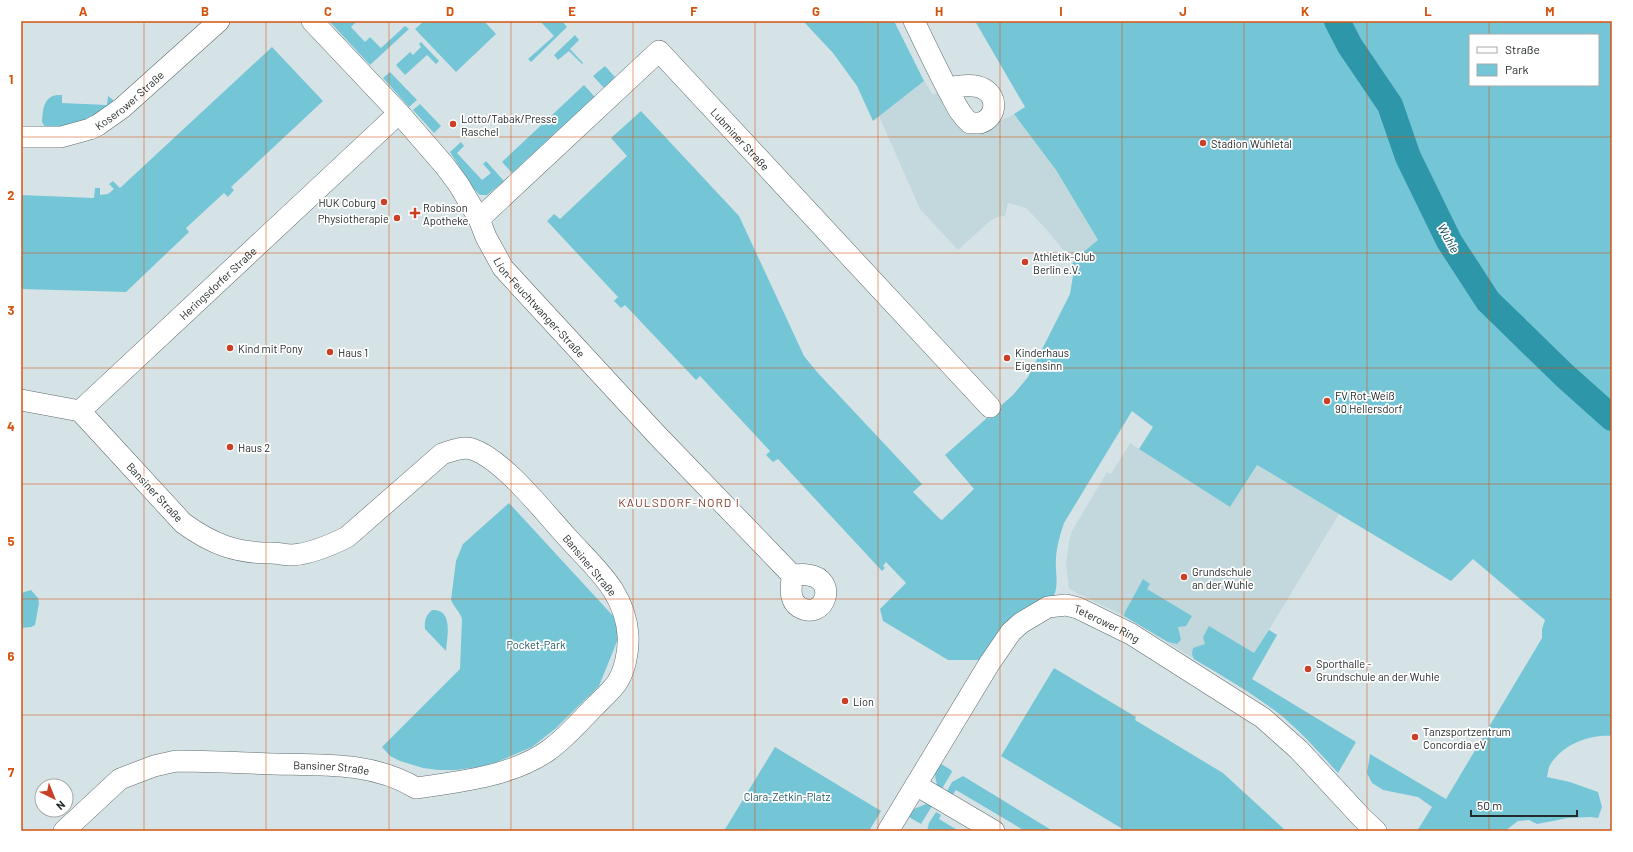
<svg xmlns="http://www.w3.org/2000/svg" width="1633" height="852" viewBox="0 0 1633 852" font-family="Barlow,sans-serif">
	<rect width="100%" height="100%" fill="#d6e3e6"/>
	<path fill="#c3d8dd" d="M924 81 933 95 938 92 951 118 962 126 977 132 1014 114 1056 170 1098 240 1076 258 1064 251 1045 228 1026 208 1008 203 1005 216 997 217 990 221 958 250 920 209 879 116Z
		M1130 443 1230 507 1256 465 1339 514 1269 630 1277 635 1245 690 1126 617 1069 589 1066 565 1069 541 1072 531 1107 472 1111 474Z"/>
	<path fill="#74c6d7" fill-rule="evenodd" d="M330 21H357L351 27 365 42 370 37 381 48 405 26 409 29 370 65 330 22Z
		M424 21H484L496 34 456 72 415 29Z
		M540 21H562L567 27 531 62 528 59 554 36Z
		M803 21H894L924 81 873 121 857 86 833 53Z
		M975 21H1612V736C1589 734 1562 745 1550 765 1548 768 1548 773 1547 777L1570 782 1598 792 1602 807 1598 818 1591 817 1568 818 1537 824 1529 820 1518 821 1505 831H1417L1432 807 1418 797 1383 790 1372 783 1367 773 1370 754 1446 799 1542 638V629L1545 620 1473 559 1451 581 1257 465 1230 507 1139 449 1153 427 1132 411 1064 523C1060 535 1057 545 1056 558 1055 571 1059 583 1054 596L983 661 978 660H948L883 621 880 609 906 583 886 562 883 566 885 568 882 571 778 459 773 462 766 455 770 451 700 376 696 380 625 305 621 308 614 301 618 297 547 221 554 214 560 219 627 156 611 138 641 111 739 216 804 356 817 372 922 484 913 492 940 519 942 520 974 489 945 455 1013 395 1028 377 1070 294 1073 276 1072 264 1076 258 1098 240 1056 170 1014 114 1025 107ZM1470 35H1598V85H1470Z
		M575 35 579 40 570 49 583 63 582 64 569 51 558 60 554 55Z
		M421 42 439 61 436 64 427 55 405 75 396 65 410 52 413 55 421 47 419 44Z
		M272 47 323 101 231 187 234 190 228 197 224 193 186 228 189 232 126 292 21 289V195L94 198 95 188H100V195L108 194 114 189 109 184 113 181 120 188Z
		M605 66 615 77 604 88 593 76Z
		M390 72 417 100 409 107 383 78Z
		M584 85 595 97 512 173 502 162Z
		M57 95H62V103L107 105 108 96 113 100 114 104 109 114 47 130 42 122C43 110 43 97 57 95Z
		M420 104 441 126 434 133 413 110Z
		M461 142 464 146 457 153 482 180 491 173 483 164 486 161 504 181 487 195H480L473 188 450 152Z
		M509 503 615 618 618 639 599 686 555 729 532 747 497 762 478 767 456 770H438L423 768 400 761 390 756 382 747 460 669 462 619C460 612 454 607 451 600L456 561 463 544Z
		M1143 579 1150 584 1147 589 1192 616 1186 626 1178 627 1181 640 1177 644 1168 642 1124 616 1125 612Z
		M31 590 38 598 39 603 35 625 31 627 21 628V593Z
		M432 610C454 609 447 637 446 651L425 629C424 621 426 615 432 610Z
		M1209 626 1254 653 1269 630 1277 635 1252 679 1356 742 1338 773C1320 753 1302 733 1282 716 1254 694 1224 677 1194 659L1192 654 1193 648 1205 644 1203 637Z
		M1054 668 1136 717 1135 720 1223 773 1286 831H1126L1001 756Z
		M775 747 881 811 869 831H724Z
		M938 762 951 770 952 772 940 792C935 781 933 773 938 762Z
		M963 776 1053 831H1025L956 790 952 796 946 793 952 782Z
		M926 804 932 806 921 824 907 816 914 809Z
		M936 812 941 815 939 819 959 831H927L929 823Z"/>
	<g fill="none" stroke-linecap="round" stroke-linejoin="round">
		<path stroke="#2e96a9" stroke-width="26" d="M1337 21 1350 46 1390 105 1408 157 1449 241 1488 301 1565 376 1612 418"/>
		<g stroke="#5f6b6d" stroke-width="22">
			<g id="minor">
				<path id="s1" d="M312 21 399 113 445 166 459 185 479 219 486 237 503 268 657 435 792 575C792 582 790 591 792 597 793 601 796 605 799 607 825 622 839 579 808 575 803 574 797 575 792 575"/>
				<path d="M914 21C925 44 936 67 948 90 955 102 959 114 970 123 973 123 977 123 980 123 996 118 999 98 984 89 974 83 959 86 947 88"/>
				<path id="s2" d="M21 137H61L90 129 98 125 122 108 219 21"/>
				<path id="s3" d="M479 219 659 51 990 407"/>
				<path d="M21 400 80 411"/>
				<path id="s4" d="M80 411 399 113"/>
				<path d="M916 785 994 831"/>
				<path id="s5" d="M64 831 120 779 154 766 176 761C209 761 241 763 274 764 322 765 373 762 416 788 459 782 513 776 549 750 566 738 580 721 595 706 602 699 610 692 616 684 625 672 629 650 628 635 627 619 621 603 613 590 600 570 582 554 567 537 544 512 503 459 472 449 462 446 451 451 442 454L347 537C333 544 309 554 292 555 285 555 278 553 271 553 235 553 212 544 183 523L80 411"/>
				<path id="s6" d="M888 831 989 664 1011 632 1021 623 1048 607 1066 605 1078 608 1131 634 1263 718 1299 750 1362 818 1376 831"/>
			</g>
		</g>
		<use href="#minor" stroke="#fff" stroke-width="21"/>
	</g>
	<path fill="none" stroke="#d4540f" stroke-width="1" stroke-opacity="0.55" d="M144 21V831M266 21V831M389 21V831M511 21V831M633 21V831M755 21V831M878 21V831M1000 21V831M1122 21V831M1244 21V831M1367 21V831M1489 21V35M1489 85V831M21 137H1612M21 253H1612M21 368H1612M21 484H1612M21 599H1612M21 715H1612"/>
	<g fill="#ca3f26" stroke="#fff" stroke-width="1.5">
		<circle cx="453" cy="124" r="4"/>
		<circle cx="1203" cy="143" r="4"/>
		<circle cx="384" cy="202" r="4"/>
		<path d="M413 207h4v4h4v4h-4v4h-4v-4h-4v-4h4z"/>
		<circle cx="397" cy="218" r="4"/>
		<circle cx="1025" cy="262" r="4"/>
		<circle cx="230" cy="348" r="4"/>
		<circle cx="330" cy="352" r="4"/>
		<circle cx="1007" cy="358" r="4"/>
		<circle cx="1327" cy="401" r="4"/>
		<circle cx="230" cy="447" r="4"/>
		<circle cx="1184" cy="577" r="4"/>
		<circle cx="1308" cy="669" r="4"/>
		<circle cx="845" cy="701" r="4"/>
		<circle cx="1415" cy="737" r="4"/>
	</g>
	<g text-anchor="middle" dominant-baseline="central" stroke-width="3.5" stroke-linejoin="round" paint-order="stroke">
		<g font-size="11" fill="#24292a" stroke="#fff">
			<text stroke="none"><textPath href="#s2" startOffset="119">Koserower Straße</textPath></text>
			<text stroke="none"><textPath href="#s3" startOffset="366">Lubminer Straße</textPath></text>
			<text stroke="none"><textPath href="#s4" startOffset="188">Heringsdorfer Straße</textPath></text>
			<text stroke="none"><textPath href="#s1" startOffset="368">Lion-Feuchtwanger-Straße</textPath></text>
			<text transform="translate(155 492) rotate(47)">Bansiner Straße</text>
			<text transform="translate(590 565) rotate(50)">Bansiner Straße</text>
			<text stroke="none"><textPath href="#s6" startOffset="342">Teterower Ring</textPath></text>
			<text stroke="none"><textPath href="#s5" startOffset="291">Bansiner Straße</textPath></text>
		</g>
		<g font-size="11" fill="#24292a" stroke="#fff" text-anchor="start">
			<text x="461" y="118">Lotto/Tabak/Presse<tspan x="461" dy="13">Raschel</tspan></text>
			<text x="1211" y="143">Stadion Wuhletal</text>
			<text x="376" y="202" text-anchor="end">HUK Coburg</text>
			<text x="423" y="207">Robinson<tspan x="423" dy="13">Apotheke</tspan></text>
			<text x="389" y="218" text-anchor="end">Physiotherapie</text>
			<text x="1033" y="256">Athletik-Club<tspan x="1033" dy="13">Berlin e.V.</tspan></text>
			<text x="238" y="348">Kind mit Pony</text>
			<text x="338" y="352">Haus 1</text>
			<text x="1015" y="352">Kinderhaus<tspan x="1015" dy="13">Eigensinn</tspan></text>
			<text x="1335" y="395">FV Rot-Weiß<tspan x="1335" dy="13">90 Hellersdorf</tspan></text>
			<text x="238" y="447">Haus 2</text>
			<text x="1192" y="571">Grundschule<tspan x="1192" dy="13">an der Wuhle</tspan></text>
			<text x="1316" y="663">Sporthalle -<tspan x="1316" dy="13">Grundschule an der Wuhle</tspan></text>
			<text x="853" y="701">Lion</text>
			<text x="1423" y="731">Tanzsportzentrum<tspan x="1423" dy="13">Concordia eV</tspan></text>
		</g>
		<g font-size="11" fill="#1d5560" stroke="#fff">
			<text x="536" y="644">Pocket-Park</text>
			<text x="787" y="796">Clara-Zetkin-Platz</text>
		</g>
		<g font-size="12" font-style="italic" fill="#094751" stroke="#fff">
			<text transform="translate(1449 238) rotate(61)">Wuhle</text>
		</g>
		<g font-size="12" letter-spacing="1" fill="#843e30" stroke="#fff">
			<text x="679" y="502">KAULSDORF-NORD I</text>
		</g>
	</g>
	<rect width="1633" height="852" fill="none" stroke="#ffffff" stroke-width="44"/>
	<rect x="1469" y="34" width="130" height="52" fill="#ffffff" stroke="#a7a9aa"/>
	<rect x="1477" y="47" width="20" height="6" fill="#ffffff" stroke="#a7a9aa"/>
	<text x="1505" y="54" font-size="12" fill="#24292a">Straße</text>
	<rect x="1477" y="64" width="20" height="12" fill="#74c6d7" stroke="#a7a9aa"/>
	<text x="1505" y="74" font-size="12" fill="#24292a">Park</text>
	<g transform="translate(54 798) rotate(137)"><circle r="19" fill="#ffffff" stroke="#a7a9aa"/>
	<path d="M0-3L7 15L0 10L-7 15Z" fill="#ca3f26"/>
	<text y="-6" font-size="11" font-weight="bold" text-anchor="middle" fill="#24292a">N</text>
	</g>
	<path d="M1471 810v6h106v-6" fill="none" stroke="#24292a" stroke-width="2"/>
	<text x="1477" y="810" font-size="12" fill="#24292a" stroke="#ffffff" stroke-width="3" paint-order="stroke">50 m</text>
	<rect x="22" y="22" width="1589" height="808" fill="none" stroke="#d4540f" stroke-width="1.5"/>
	<g font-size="13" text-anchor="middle" font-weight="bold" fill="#d4540f">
		<text x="83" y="16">A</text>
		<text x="205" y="16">B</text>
		<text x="328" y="16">C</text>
		<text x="450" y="16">D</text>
		<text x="572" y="16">E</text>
		<text x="694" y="16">F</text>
		<text x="816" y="16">G</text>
		<text x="939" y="16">H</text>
		<text x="1061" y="16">I</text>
		<text x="1183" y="16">J</text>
		<text x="1305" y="16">K</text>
		<text x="1428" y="16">L</text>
		<text x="1550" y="16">M</text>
		<text x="11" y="84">1</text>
		<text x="11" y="200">2</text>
		<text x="11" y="315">3</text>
		<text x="11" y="431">4</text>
		<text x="11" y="546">5</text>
		<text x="11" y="661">6</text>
		<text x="11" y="777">7</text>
	</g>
</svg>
